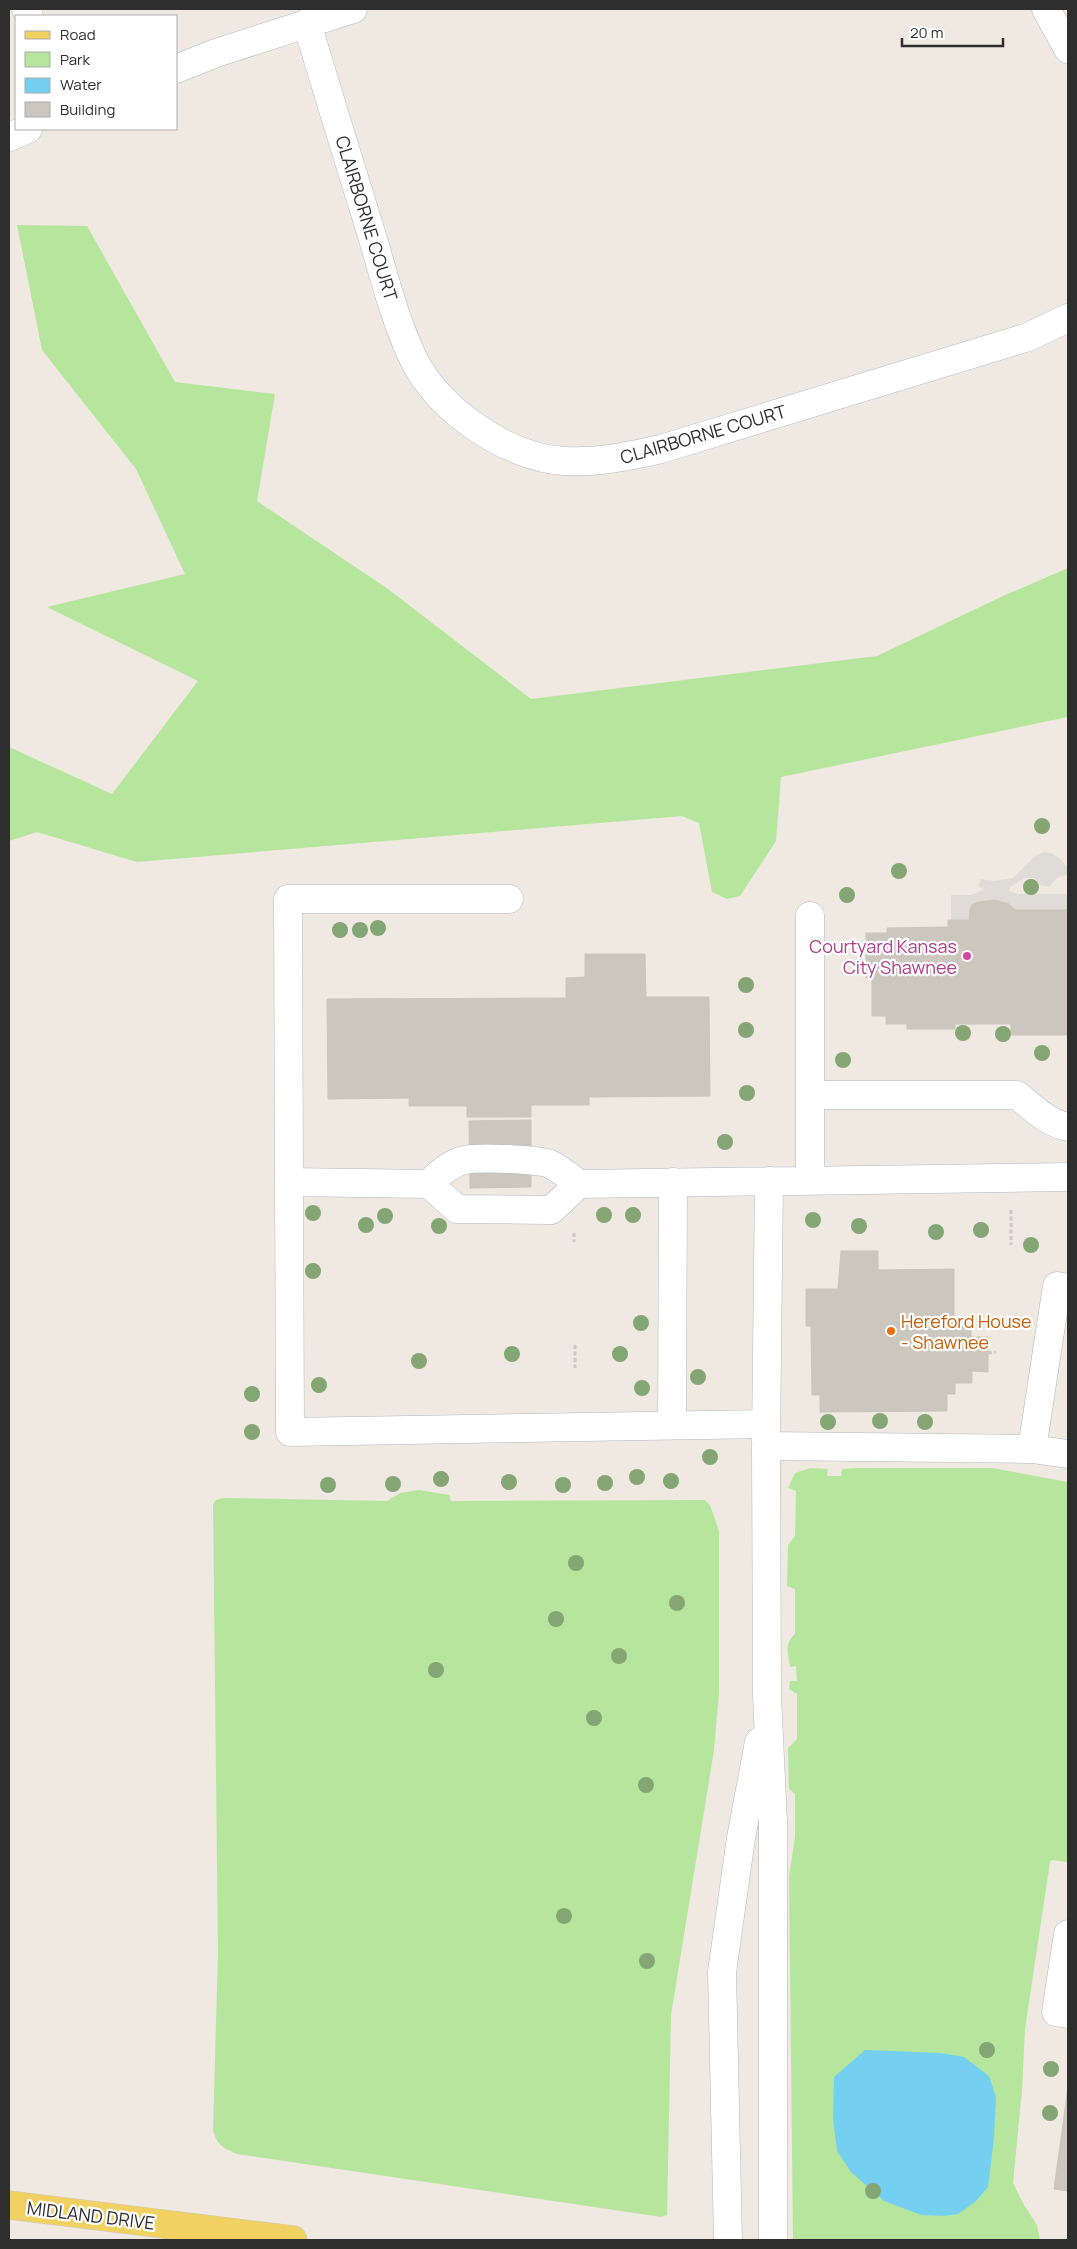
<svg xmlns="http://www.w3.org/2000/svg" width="1077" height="2249" viewBox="0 0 1077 2249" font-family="Manrope,sans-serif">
	<rect width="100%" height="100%" fill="#efe9e1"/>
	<path fill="#b6e59e" d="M17 225 87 226 175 382 275 394 257 501 388 589 531 699 877 656 1003 596 1068 568V717L781 777 776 841 740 896 727 899 712 892 699 823 682 816 137 862 37 832 9 841V747L112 794 198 681 47 607 185 574 136 469 42 350Z
		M810 1468 828 1469 827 1476H841L842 1469 858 1468H992L1068 1482V1862L1052 1860 1050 1862 1025 2029 1022 2090 1013 2183 1024 2205 1037 2225 1040 2240H793L789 1876 795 1837V1794L789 1789 788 1748 797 1739V1694L789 1689 790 1681H797L796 1666 790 1667C788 1653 784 1644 795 1634V1589L787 1586 788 1545 795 1536 796 1491 788 1488 795 1473Z
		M419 1490 449 1495 451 1501 705 1500 710 1505 719 1531V1693L714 1750 671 2015 667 2215 661 2217 237 2154C223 2148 217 2145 213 2130L218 1954 213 1504 216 1500 223 1498 387 1501 400 1493Z"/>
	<path fill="#dfdcd8" d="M1044 852 1051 853 1059 858 1068 867V875L1058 877 1049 887 1041 885 1034 878H1024L1010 887 1009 891 1018 894H1068V910H1015L1003 902 985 901 972 905 970 910 969 920H951V895H971L985 889 978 887 981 879 993 881 1013 878 1035 856Z"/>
	<path fill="#75cff0" d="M865 2050 941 2053 964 2057 989 2076 996 2097 994 2138 988 2187 976 2201 958 2214 944 2216 921 2215 884 2201 851 2172 837 2151 833 2118 834 2077Z"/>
	<path fill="#cbc7bf" stroke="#cbc5ba" d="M994 900 1009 904 1015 910H1068V1035H1011V1024H955V1029H907V1024H886V1016H872V978H866V933H887V928L948 927V920H969L970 910 972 905 978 902Z
		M585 954H645L646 997H709L710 1096 589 1097V1105H531V1117H467V1106H409V1098L328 1099 327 999 566 998V978L585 977Z
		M531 1120V1187L470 1188 469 1121Z
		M841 1251H878V1270L954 1269V1324H971V1337H988V1372L972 1371V1383H955V1394H947V1411L820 1412V1395H812L811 1326H806V1289H838Z
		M1068 2087V2191L1054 2189Z"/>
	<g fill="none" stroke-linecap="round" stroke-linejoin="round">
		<g stroke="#b4b7c1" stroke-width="29">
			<path id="minor" d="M26 9 29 16
				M1046 9 1068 49
				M307 23C327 91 348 158 369 226 383 271 394 320 415 362 440 411 509 458 564 461 598 463 629 456 661 449L1028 337 1068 318
				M176 69 216 53 353 9
				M9 137 28 129
				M810 916V1181
				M810 1095H1017C1032 1107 1049 1124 1068 1127
				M289 1182 288 899H509
				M429 1184C439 1173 450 1164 464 1160 478 1157 537 1159 550 1164 560 1169 570 1177 579 1184
				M672 1424 673 1182
				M766 1424 290 1432 289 1182 429 1184 457 1209 551 1210 579 1184 1068 1177
				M766 1442 769 1181
				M1032 1449 1057 1286 1068 1288
				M1068 1934 1056 2012 1068 2014
				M728 2240 722 1972 741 1838 759 1742
				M773 2240V1822L767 1696 766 1446 1032 1449 1068 1454"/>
		</g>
		<g stroke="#c9c9c9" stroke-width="29">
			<path id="major" d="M9 2205 293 2240"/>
		</g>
		<path stroke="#c9c9c9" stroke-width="3" stroke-dasharray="4 2.5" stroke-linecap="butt" d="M1011 1210V1245
			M574 1233V1242
			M575 1345V1368
			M988 1353 996 1352"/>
		<use href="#minor" stroke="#fff" stroke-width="28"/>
		<use href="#major" stroke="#f2d163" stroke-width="28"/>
	</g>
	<g fill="#84a574">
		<circle cx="1042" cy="826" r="8"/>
		<circle cx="899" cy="871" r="8"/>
		<circle cx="1031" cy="887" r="8"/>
		<circle cx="847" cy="895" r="8"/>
		<circle cx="378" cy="928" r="8"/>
		<circle cx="340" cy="930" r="8"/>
		<circle cx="360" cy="930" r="8"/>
		<circle cx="746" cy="985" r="8"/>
		<circle cx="746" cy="1030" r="8"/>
		<circle cx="963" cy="1033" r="8"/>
		<circle cx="1003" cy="1034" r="8"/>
		<circle cx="1042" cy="1053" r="8"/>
		<circle cx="843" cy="1060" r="8"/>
		<circle cx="747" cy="1093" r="8"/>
		<circle cx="725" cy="1142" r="8"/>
		<circle cx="313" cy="1213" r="8"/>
		<circle cx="604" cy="1215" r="8"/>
		<circle cx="633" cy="1215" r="8"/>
		<circle cx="385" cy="1216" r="8"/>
		<circle cx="813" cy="1220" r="8"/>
		<circle cx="366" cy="1225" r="8"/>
		<circle cx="439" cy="1226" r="8"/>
		<circle cx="859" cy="1226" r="8"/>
		<circle cx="981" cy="1230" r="8"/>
		<circle cx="936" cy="1232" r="8"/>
		<circle cx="1031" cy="1245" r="8"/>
		<circle cx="313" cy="1271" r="8"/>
		<circle cx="641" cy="1323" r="8"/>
		<circle cx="512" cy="1354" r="8"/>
		<circle cx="620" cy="1354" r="8"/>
		<circle cx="419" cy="1361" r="8"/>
		<circle cx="698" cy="1377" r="8"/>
		<circle cx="319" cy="1385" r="8"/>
		<circle cx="642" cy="1388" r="8"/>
		<circle cx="252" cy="1394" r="8"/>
		<circle cx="880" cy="1421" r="8"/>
		<circle cx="828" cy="1422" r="8"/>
		<circle cx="925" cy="1422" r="8"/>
		<circle cx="252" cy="1432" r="8"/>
		<circle cx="710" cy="1457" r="8"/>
		<circle cx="637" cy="1477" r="8"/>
		<circle cx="441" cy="1479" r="8"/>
		<circle cx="671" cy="1481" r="8"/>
		<circle cx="509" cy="1482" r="8"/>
		<circle cx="605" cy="1483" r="8"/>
		<circle cx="393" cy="1484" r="8"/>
		<circle cx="328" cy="1485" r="8"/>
		<circle cx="563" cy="1485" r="8"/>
		<circle cx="576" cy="1563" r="8"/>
		<circle cx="677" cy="1603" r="8"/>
		<circle cx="556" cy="1619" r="8"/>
		<circle cx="619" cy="1656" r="8"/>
		<circle cx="436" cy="1670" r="8"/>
		<circle cx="594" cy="1718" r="8"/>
		<circle cx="646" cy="1785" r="8"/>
		<circle cx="564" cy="1916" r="8"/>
		<circle cx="647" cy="1961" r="8"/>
		<circle cx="987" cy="2050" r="8"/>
		<circle cx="1051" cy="2069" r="8"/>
		<circle cx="1050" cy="2113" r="8"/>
		<circle cx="873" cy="2191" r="8"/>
	</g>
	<circle fill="#d1479c" stroke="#fff" stroke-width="2" cx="967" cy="956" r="5"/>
	<circle fill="#e8710a" stroke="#fff" stroke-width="2" cx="891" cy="1331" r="5"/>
	<g text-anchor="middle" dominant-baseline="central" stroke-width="4.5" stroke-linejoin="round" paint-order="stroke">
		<g font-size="18" fill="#2e2e2e" stroke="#fff">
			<text transform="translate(367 218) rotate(73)">CLAIRBORNE COURT</text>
			<text transform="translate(703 434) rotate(-16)">CLAIRBORNE COURT</text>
			<text transform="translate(91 2215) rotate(7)">MIDLAND DRIVE</text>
		</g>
		<g font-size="18" fill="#b23c85" stroke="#fff" text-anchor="end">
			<text x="957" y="946">Courtyard Kansas<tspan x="957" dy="21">City Shawnee</tspan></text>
		</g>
		<g font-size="18" fill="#c56008" stroke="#fff" text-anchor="start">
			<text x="901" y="1321">Hereford House<tspan x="901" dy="21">- Shawnee</tspan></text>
		</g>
	</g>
	<rect width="1077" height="2249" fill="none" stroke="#2e2e2e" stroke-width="20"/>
	<rect x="15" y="15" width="162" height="115" fill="#ffffff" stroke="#ababab"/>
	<rect x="25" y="31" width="25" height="8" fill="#f2d163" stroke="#ababab"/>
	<text x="60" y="40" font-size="15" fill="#2e2e2e">Road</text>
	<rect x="25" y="52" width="25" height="15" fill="#b6e59e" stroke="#ababab"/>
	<text x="60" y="65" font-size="15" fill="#2e2e2e">Park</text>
	<rect x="25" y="78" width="25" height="15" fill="#75cff0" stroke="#ababab"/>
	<text x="60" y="90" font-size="15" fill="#2e2e2e">Water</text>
	<rect x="25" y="102" width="25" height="15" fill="#cbc7bf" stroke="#ababab"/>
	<text x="60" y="115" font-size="15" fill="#2e2e2e">Building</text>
	<path d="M902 38v8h101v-8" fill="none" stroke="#2e2e2e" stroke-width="2.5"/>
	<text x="910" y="38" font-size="15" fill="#2e2e2e" stroke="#ffffff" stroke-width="4" paint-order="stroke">20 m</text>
</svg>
